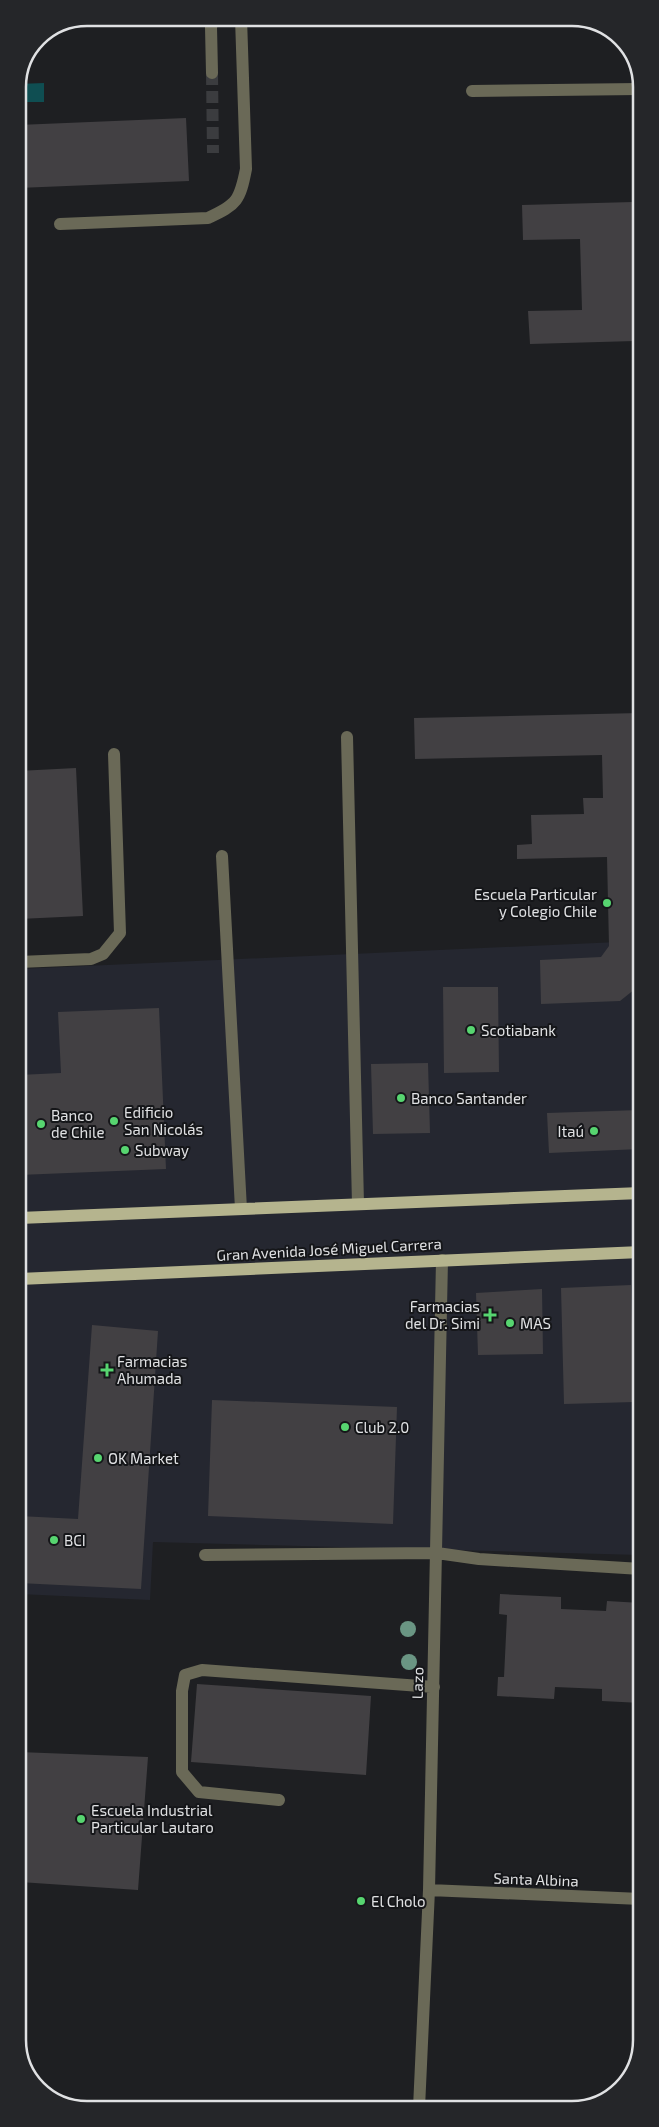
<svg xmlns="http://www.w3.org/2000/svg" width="659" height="2127" viewBox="0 0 659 2127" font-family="'Exo 2',sans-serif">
	<rect width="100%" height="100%" fill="#1e1f22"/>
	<path fill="#252730" d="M640 941 641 1555 153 1542 150 1600 19 1594V969Z"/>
	<path fill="#0f4e52" d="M44 83V102H18V84Z"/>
	<path fill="#424043" d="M146 18H169V21L146 22Z
		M186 118 189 181 18 188V125Z
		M633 202 634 227H639V317H634L635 341 530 344 528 311 582 310 580 239 523 240 522 205Z
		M640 713V985L620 1001 541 1004 540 960 601 957 609 946 607 857 517 859V845L532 844 531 815 584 814 583 798H603L602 755 415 759 414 718Z
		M76 768 83 916 19 919 18 771Z
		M443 987H498L499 1072 444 1073Z
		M159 1008 166 1169 19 1175V1075L61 1073 58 1012Z
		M428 1063 430 1133 373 1134 371 1064Z
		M640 1110V1149L549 1153 547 1113Z
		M631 1285 634 1402 564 1404 561 1288Z
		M542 1289 543 1354 478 1355 476 1293Z
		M92 1325 158 1331 141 1589 19 1583V1516L78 1519Z
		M212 1400 397 1407 393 1524 208 1516Z
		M500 1594 561 1597V1609L606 1611 607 1601 641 1603V1703L602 1701V1689L555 1687 554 1699 497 1696 498 1677H504L507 1615 499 1614Z
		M197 1684 371 1696 366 1775 191 1762Z
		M19 1752 148 1757 138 1890 20 1882Z"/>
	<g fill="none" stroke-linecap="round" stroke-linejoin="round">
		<path stroke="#3b3c3f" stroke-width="12" stroke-dasharray="12 6" stroke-linecap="butt" d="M212 73 213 153"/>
		<path stroke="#6a6957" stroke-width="12" d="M212 73 211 27 214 19 218 18
			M472 91 639 89
			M60 224 208 218C237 205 240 200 246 169L241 18
			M347 737 358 1204
			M222 856 241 1209
			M19 962 91 959 103 954 120 933 114 754
			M205 1555 437 1553 479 1559 641 1569
			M279 1800 199 1792 182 1772V1691L185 1675 202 1670 434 1687
			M429 1890 641 1899
			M419 2108 429 1890 442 1260"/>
		<path stroke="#b5b48e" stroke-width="12" d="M19 1218 641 1193
			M19 1279 641 1252"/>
	</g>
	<g fill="#6a9583">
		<circle cx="408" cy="1629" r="8"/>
		<circle cx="409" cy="1662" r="8"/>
	</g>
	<g fill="#57d570" stroke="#151619" stroke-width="2">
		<circle cx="607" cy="903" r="5"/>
		<circle cx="471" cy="1030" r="5"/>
		<circle cx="401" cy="1098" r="5"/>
		<circle cx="114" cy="1121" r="5"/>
		<circle cx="41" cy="1124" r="5"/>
		<circle cx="594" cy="1131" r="5"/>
		<circle cx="125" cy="1150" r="5"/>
		<path d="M487.5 1307.5h5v5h5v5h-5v5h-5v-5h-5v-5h5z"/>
		<circle cx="510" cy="1323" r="5"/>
		<path d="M104.5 1362.5h5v5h5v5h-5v5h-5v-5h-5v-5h5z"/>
		<circle cx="345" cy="1427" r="5"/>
		<circle cx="98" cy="1458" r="5"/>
		<circle cx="54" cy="1540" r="5"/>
		<circle cx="81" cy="1819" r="5"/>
		<circle cx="361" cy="1901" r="5"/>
	</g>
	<g text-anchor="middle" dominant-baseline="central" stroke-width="4" stroke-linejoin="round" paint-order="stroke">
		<g font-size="15" fill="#e0e1e3" stroke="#151619" text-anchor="start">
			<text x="597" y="894" text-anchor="end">Escuela Particular<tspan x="597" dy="17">y Colegio Chile</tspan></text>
			<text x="481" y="1030">Scotiabank</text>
			<text x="411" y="1098">Banco Santander</text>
			<text x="124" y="1112">Edificio<tspan x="124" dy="17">San Nicolás</tspan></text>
			<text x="51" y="1115">Banco<tspan x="51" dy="17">de Chile</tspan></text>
			<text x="584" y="1131" text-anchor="end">Itaú</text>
			<text x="135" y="1150">Subway</text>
			<text x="480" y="1306" text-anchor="end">Farmacias<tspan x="480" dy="17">del Dr. Simi</tspan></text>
			<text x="520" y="1323">MAS</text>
			<text x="117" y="1361">Farmacias<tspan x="117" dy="17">Ahumada</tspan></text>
			<text x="355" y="1427">Club 2.0</text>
			<text x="108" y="1458">OK Market</text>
			<text x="64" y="1540">BCI</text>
			<text x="91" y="1810">Escuela Industrial<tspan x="91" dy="17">Particular Lautaro</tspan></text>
			<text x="371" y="1901">El Cholo</text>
		</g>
		<g font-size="15" fill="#e0e1e3" stroke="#151619">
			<text transform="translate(329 1249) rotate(-3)">Gran Avenida José Miguel Carrera</text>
			<text transform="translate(417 1683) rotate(-89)">Lazo</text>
			<text transform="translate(536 1879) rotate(2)">Santa Albina</text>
		</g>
	</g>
	<path d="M0 0H659V2127H0ZM87 26H572A61 61 0 0 1 633 87V2040A61 61 0 0 1 572 2101H87A61 61 0 0 1 26 2040V87A61 61 0 0 1 87 26Z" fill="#252629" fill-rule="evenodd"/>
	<path fill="none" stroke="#e0e1e3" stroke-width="2.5" d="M87 26H572A61 61 0 0 1 633 87V2040A61 61 0 0 1 572 2101H87A61 61 0 0 1 26 2040V87A61 61 0 0 1 87 26Z"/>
</svg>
